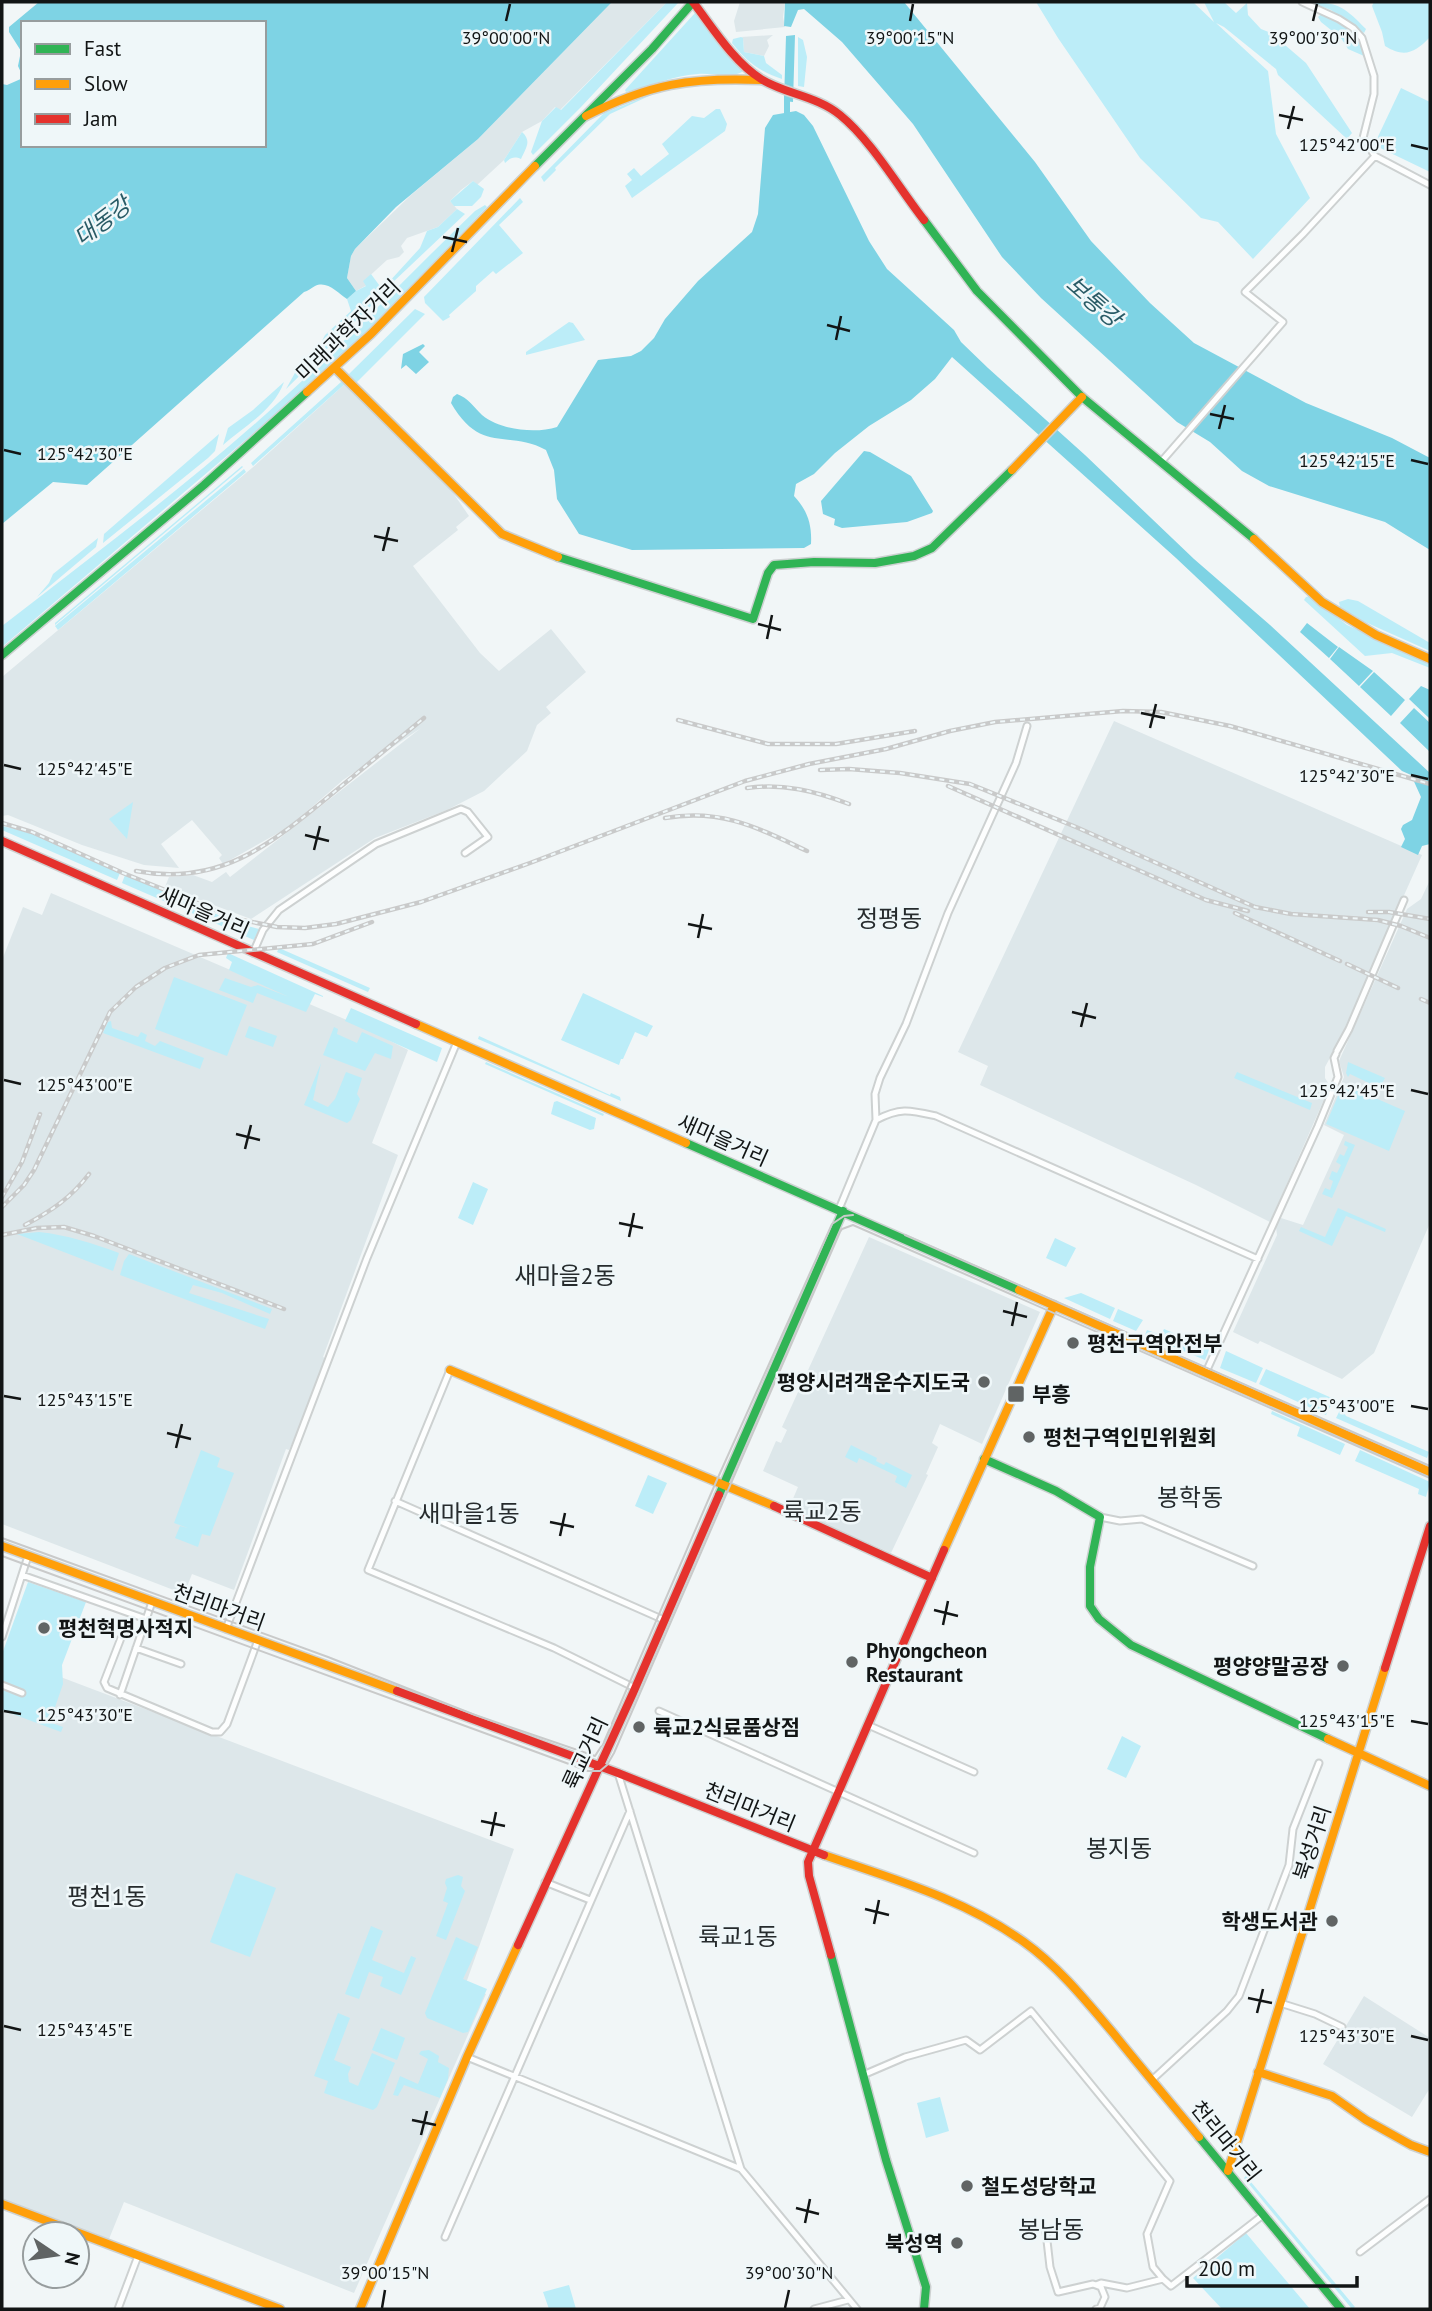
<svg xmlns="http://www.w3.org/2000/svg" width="1432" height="2311" viewBox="0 0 1432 2311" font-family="'PT Sans','Noto Sans KR',sans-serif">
	<rect width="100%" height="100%" fill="#f1f6f7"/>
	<path fill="#dde7ea" d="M612 2H667L560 110 555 107 542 121 522 132 504 160 477 185 473 181 461 190 450 201 457 209 438 227 407 238 401 246 404 252 399 257 387 260 364 281 367 285 356 291 347 278 351 256 355 249 411 195 478 139Z
		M740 2H785L783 17 785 27 736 32 734 21Z
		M773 35 767 40 769 46 764 56 744 52 743 38 741 37Z
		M346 383 449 487 469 516 456 527 458 530 413 566 480 653 499 671 551 629 586 672 546 707 551 713 537 725 527 751 484 791 447 810 375 838 251 919 165 887 169 877 193 875 212 882 226 872 230 877 421 728 343 780 289 827 223 864 219 858 222 855 192 820 161 844 179 868 144 865 82 845 8 815 2 816V677L252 468Z
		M1114 721 1422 855 1339 1041 1325 1067V1078L1330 1086 1270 1222 1196 1185 980 1085 988 1066 958 1052Z
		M1430 880V1223L1374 1353 1342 1379 1260 1341 1258 1344 1233 1332 1277 1235 1276 1227 1281 1218 1303 1225 1344 1135 1324 1125 1344 1077 1339 1061 1407 909 1421 899Z
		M51 893 363 1027 408 1050 372 1143 398 1155 323 1357 327 1359 304 1419 289 1450 286 1449 234 1590 192 1574 184 1594 2 1524V960L23 907 42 915Z
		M869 1237 1040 1312 982 1444 940 1424 932 1443 938 1447 926 1474 928 1475 891 1553 789 1508 798 1487 763 1471 776 1441 781 1443 787 1430 782 1427Z
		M58 1676 514 1849 465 1986 486 1994 354 2293 124 2202 109 2239 2 2199V1708Z
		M1364 1996 1430 2038V2088L1412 2117 1323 2064Z"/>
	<path fill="#bcedf8" d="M667 2H679L581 107 533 155 531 152 542 121 556 107 561 110Z
		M1036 2H1193L1214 22 1204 2H1224L1236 13 1247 3 1248 15 1261 29 1271 33 1306 63 1352 133 1347 139 1278 75 1276 69 1224 27 1216 23 1268 71 1276 134 1310 198 1253 259 1218 222 1201 218 1140 158 1058 38Z
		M1310 2C1340 2 1346 9 1366 29L1364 33 1331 10Z
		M1374 2H1430V37C1415 53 1404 58 1385 46L1382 32 1372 6Z
		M695 13 699 14 743 68 742 72C731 78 711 73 698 74 672 76 650 86 626 92L625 90Z
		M1321 14C1341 23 1359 33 1364 56L1348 49 1341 38 1321 22 1318 17Z
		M741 37 743 38 744 52 764 56 766 63 782 75V79C760 72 746 61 732 43L733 39Z
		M798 37 803 40 807 57 804 87 798 86Z
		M1401 88 1430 102V172L1374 145Z
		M660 91 610 114 555 168 556 170 544 182 541 177 604 113Z
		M716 109H720L727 124 725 131 632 198 625 186 632 180 627 174 634 168 641 176 669 154 662 144 692 116 704 118Z
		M522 132C532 141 526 148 521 159 514 156 510 158 505 163L504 160Z
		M473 181 484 189 481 197 472 206H454L450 201Z
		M520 198 523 202 499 225 523 253 496 274 493 271 476 286V291L449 315 450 317 443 321 425 303 424 297Z
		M485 205 487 207 367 331 302 392 2 647V626C91 557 182 489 266 414 339 349 405 278 475 211Z
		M457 209 465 214 391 284 388 283 420 248 427 231 438 227Z
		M371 274 382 289 378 299 286 389 296 371 317 351 325 335 351 311 347 299 356 291 366 286 363 281Z
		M415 309 425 314 356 383 349 374Z
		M569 322 573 323 585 340 526 355V352Z
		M284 382C274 410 245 426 223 445L228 428 253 410Z
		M341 382 346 383 253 466 251 463Z
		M219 434 215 451 208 458 103 543 104 534Z
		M242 466 243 467 55 625V623Z
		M244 469 246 472 58 630 55 626Z
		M98 538 96 547 37 597 49 583 53 574Z
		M1310 596 1347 625 1430 663V668L1392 653 1365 656 1304 600 1306 597Z
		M1348 599 1358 601 1430 643V651L1365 622 1340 607 1339 602Z
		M133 802 127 839 109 819Z
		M2 826 28 832 120 873 117 880 2 830Z
		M125 875 237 923 259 929 254 940 122 883Z
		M279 948 370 988 368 992 277 952Z
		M228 953 323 996V997L315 994 306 1012 257 993 253 1003 219 990 225 978 251 987 258 985 289 997 229 970 232 962 226 958Z
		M174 977 247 1005 227 1056 155 1029Z
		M583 993 653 1026 647 1037 635 1032 623 1059H621L619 1065 561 1040Z
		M351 1008 442 1048 437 1062 345 1021Z
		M111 1021 112 1028 138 1037 141 1032 147 1035 145 1041 155 1046 160 1041 204 1058 200 1069 103 1033 108 1022Z
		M249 1026 277 1036 273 1047 245 1037Z
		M334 1027 338 1029 337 1034 357 1043 362 1032 393 1046 391 1059 375 1053 365 1071 323 1055Z
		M479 1036 610 1095 611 1093 620 1097 621 1101 478 1039Z
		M486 1062 604 1114 603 1116 485 1064Z
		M1348 1062 1385 1078 1379 1089 1370 1088 1371 1084 1350 1074 1348 1077 1346 1073Z
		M321 1063 313 1100 328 1107 335 1099 346 1072 362 1078 357 1094 360 1099 351 1120 347 1123 304 1105Z
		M1237 1072 1312 1103 1310 1110 1234 1078Z
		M1343 1084 1405 1111 1389 1151 1326 1124Z
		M557 1101 596 1118 594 1129 590 1130 551 1114 554 1102Z
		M1345 1141 1355 1145 1332 1198 1322 1194 1325 1188 1330 1190 1333 1181 1329 1179 1332 1171 1337 1173 1341 1165 1336 1162 1340 1154 1344 1156 1348 1147 1344 1145Z
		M473 1182 488 1189 473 1225 458 1218Z
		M1338 1208 1386 1229 1385 1232 1346 1216 1332 1246 1299 1231 1301 1227 1325 1237Z
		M39 1232C67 1235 92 1243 119 1253L113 1271 17 1234Z
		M1055 1238 1076 1248 1066 1267 1046 1258Z
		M129 1254 272 1309 270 1314 222 1293 193 1285 189 1293 269 1319 265 1329 120 1275 124 1261Z
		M1081 1293 1115 1308 1110 1319 1064 1298Z
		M1118 1309 1143 1320 1136 1331 1113 1321Z
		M1164 1329 1210 1348 1205 1360 1145 1335 1147 1330 1161 1335Z
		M1226 1351 1263 1368 1256 1383 1220 1368Z
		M1266 1369 1334 1399 1326 1415 1259 1384Z
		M1341 1408 1346 1416 1429 1452 1427 1458 1336 1418Z
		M1272 1411 1345 1444 1340 1455 1297 1436 1300 1427 1271 1414Z
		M851 1445 877 1458 876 1461 884 1465 886 1462 912 1475 906 1488 895 1482 897 1476 859 1458 857 1463 845 1457Z
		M201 1450 220 1458 217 1467 234 1473 210 1536 202 1534 198 1547 175 1538 180 1526 188 1528 174 1523Z
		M1360 1450 1430 1482 1426 1497 1418 1494 1419 1489 1355 1461Z
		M648 1475 667 1483 653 1514 635 1506Z
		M28 1582 86 1602 62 1665 63 1684 53 1713 50 1712 46 1721 63 1727 61 1732 2 1710V1654Z
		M1122 1736 1141 1746 1126 1778 1107 1769Z
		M236 1873 276 1888 250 1957 210 1942Z
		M458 1875 463 1877 461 1886 465 1891 446 1940 436 1936 448 1903 443 1901 447 1888 445 1883 446 1879Z
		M371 1926 383 1931 372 1960 404 1973 411 1956 416 1958 401 1995 380 1986 383 1977 369 1972 359 1999 345 1994Z
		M456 1937 478 1947 463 1979 487 1989 468 2032 463 2033 427 2018 425 2013Z
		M338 2013 350 2018 334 2060 351 2067 348 2074 349 2082 358 2086 372 2053 395 2063 377 2107 373 2110 324 2093 328 2081 314 2076Z
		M381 2028 405 2038 397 2060 372 2050Z
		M429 2050 439 2056 438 2062 449 2068 448 2079 440 2098 404 2085 398 2096 393 2095 400 2076 418 2084 428 2059 419 2054 421 2051Z
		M940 2097 949 2131 926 2138 917 2103Z
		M1246 2176 1355 2307 1352 2309 1244 2178Z
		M1246 2233 1310 2309H1222L1193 2278Z
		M569 2285 576 2309H549L543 2292Z"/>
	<path fill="#7ed3e4" d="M39 2H612L478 139 396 207 355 249 351 256 347 278 356 291 347 299C338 293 327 280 315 286 311 288 308 291 304 292L87 485 53 482 2 524V84L7 85 23 78V145H264V23H23V77L18 66 21 51 9 32V27Z
		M785 2H904L1035 162 1091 241 1150 303 1194 343 1306 403 1392 438 1430 458V550L1385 522 1269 486 1242 471 1210 442 1177 422 1041 298 1002 257 913 124 842 42 804 9 798 10 791 27 784 26Z
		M795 35 793 102 784 101 786 36Z
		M796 111 804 115 813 126 869 241 887 269 954 330 961 342 988 368 1085 455 1194 559 1270 625 1430 773V844L1422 846 1418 855 1401 847 1405 839 1401 829 1403 825 1412 820 1421 797 1411 775 1402 771 1176 558 952 357 935 379 911 400 869 426 835 453 814 474 796 484 794 496C808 511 812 525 811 544L804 548 632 550 579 534 557 499 554 470 546 450C508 429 481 455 451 403L453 397 457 394C468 398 474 407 482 415 500 430 535 434 557 427L598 360 631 356 641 351 654 338 665 319 698 281 752 232 758 214 765 128 773 115Z
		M423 344 425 346 419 352 429 362 416 374 406 365 401 369 403 354Z
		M864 451 870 452 911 476 933 511 932 513 907 522 842 528 834 525 835 519 823 514 821 501Z
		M1307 623 1338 647 1329 658 1300 632Z
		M1339 647 1373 671 1359 686 1330 659Z
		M1374 672 1405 700 1391 716 1360 687Z
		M1421 686 1430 690V719L1409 699Z
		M1414 708 1430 723V752L1400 723Z"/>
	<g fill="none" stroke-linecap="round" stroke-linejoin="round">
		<path stroke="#7ed3e4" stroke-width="6" d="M787 118V94"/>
		<g stroke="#cdd1d1" stroke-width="9">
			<path id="street" d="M1375 156 1430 185
				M1161 462 1283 322 1245 292 1303 234 1375 156 1363 138 1374 94V76L1362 38 1353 28 1339 19 1302 2
				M253 953 263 930 279 910 376 844 461 809 468 812 488 837 465 853
				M1337 1051 1349 1029 1404 900
				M876 1120C900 1107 910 1110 936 1116L1258 1259
				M839 1209 876 1120 875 1094 880 1078 906 1024 948 913 1016 763 1027 726
				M450 1370 368 1570 554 1648 635 1688
				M1206 1372 1318 1126 1338 1077 1334 1058 1336 1054
				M395 1501 664 1620
				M1100 1517 1120 1521 1142 1519 1253 1566
				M22 1575 146 1619
				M226 1629 367 1258 457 1042
				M2 1637 28 1556
				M121 1638 104 1682 107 1688 212 1732H220L227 1724 258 1640
				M136 1648 181 1664
				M2 1685 22 1693
				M120 1695 152 1602
				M659 1711 974 1853
				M868 1725 974 1772
				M618 1773 741 2169 857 2309
				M545 1882 590 1900
				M1280 2003 1315 2014 1342 2027
				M467 2057 741 2169
				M863 2075 905 2057 966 2040 980 2050 1031 2011 1170 2181 1147 2234 1153 2267 1163 2279
				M1153 2079 1227 2011 1239 1996 1289 1865 1293 1829 1319 1763
				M1046 2232 1050 2267 1058 2292 1093 2284 1101 2287 1105 2297 1100 2308 1096 2309
				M445 2237 630 1811
				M1360 2252 1430 2199
				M1096 2285 1101 2283 1127 2288 1163 2279 1171 2286 1263 2215
				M118 2309 138 2256
				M814 2309 848 2300"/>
		</g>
		<g stroke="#cdd1d1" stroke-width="11">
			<path id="fast" d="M535 166 652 49 693 2
				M924 220 977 291 1082 397 1254 539
				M558 557 753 619 768 573 774 565 814 562 875 563 914 556 932 548 1012 470
				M2 655 204 485 307 392
				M686 1143 1019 1290
				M984 1459 1056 1491 1100 1517 1090 1567V1606L1099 1619 1131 1645 1328 1739
				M719 1495 843 1211
				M831 1955 886 2160 926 2287 924 2309
				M1199 2137 1341 2309"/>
		</g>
		<g stroke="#cdd1d1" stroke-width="11">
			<path id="slow" d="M586 116C649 84 691 77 761 80
				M335 368 502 534 558 557
				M307 392 371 334 535 166
				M1012 470 1082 397
				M1254 539 1322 602 1376 635 1430 659
				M416 1024 686 1143
				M1019 1290 1430 1472
				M450 1370 774 1506
				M2 1546 397 1691
				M944 1550 1054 1305
				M1328 1739 1430 1786
				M824 1855C893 1879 964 1899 1024 1942 1059 1967 1087 2002 1114 2034 1142 2069 1171 2103 1199 2137
				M1258 2072 1332 2096 1366 2120 1411 2145 1430 2152
				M1228 2171 1385 1668
				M2 2204 280 2309
				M360 2309 467 2057 518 1945"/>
		</g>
		<g stroke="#cdd1d1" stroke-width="11">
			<path id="jam" d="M693 2C713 28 733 61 761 79 785 94 817 96 840 115 871 140 899 188 924 220
				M2 841 416 1024
				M774 1506 932 1578
				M1385 1668 1430 1526
				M397 1691 618 1773 824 1855
				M518 1945 633 1693 719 1495
				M831 1955 809 1876 808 1862 944 1550"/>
		</g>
		<use href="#street" stroke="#fdfefe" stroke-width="5"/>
		<use href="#fast" stroke="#30b455" stroke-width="8"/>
		<use href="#slow" stroke="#ff9f0a" stroke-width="8"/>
		<use href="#jam" stroke="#e5322d" stroke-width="8"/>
		<path stroke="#c9caca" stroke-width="2" d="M905 1235 1430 1466
			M2 1538 328 1657 475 1715 595 1756 604 1742 716 1482 832 1224 844 1216 853 1215
			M2 1556 588 1771H600L607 1765 614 1753 840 1232 842 1229 853 1225 1430 1478"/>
		<g stroke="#c9caca" stroke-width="4.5">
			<path id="rail" d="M678 720 768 744H836L915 731
				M820 770 849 769 900 773 970 784 1076 827 1255 907 1291 914 1378 920 1401 926 1430 938
				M948 786 1206 900 1248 911
				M747 788C783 783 815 791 849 804
				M665 818C721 808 758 828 807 851
				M2 823 32 832 123 873 237 919 277 927 305 928 336 924 421 902 530 863 745 781 809 764 886 749 950 731 995 722 1123 711 1161 712 1230 726 1430 784
				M136 871C221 887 272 843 333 793 363 768 394 743 424 718
				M1368 912H1389L1430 919
				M1235 913 1340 961
				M1347 964 1398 988
				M1421 999 1430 1003
				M2 1197 22 1162 40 1114
				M2 1207 24 1185 34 1170 110 1012 136 987 165 968 199 955 313 944 372 922
				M25 1225C51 1211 71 1198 89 1174
				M2 1235 37 1228 64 1227 94 1236 284 1309"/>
		</g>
		<use href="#rail" stroke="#eff7f9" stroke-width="2" stroke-dasharray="5" stroke-linecap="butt"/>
	</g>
	<path fill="none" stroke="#121515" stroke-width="2.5" d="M506 21 510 4M910 21 913 4M1313 21 1317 4M1279 115 1303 120M1288 129 1294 106M1411 145 1428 149M443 237 467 242M452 252 458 228M827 325 850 331M836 340 841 316M1210 414 1234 419M1219 429 1225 405M4 450 21 454M1411 460 1428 464M374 536 398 541M383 551 389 527M758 624 781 630M767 639 772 615M1141 713 1165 718M1150 728 1156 704M4 765 21 769M1411 775 1428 779M305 835 329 841M314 850 320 826M688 924 712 929M698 938 703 914M1072 1012 1096 1018M1081 1027 1087 1003M4 1080 21 1084M1411 1090 1428 1094M236 1134 260 1140M245 1149 251 1125M619 1223 643 1228M629 1237 634 1213M1003 1311 1027 1317M1012 1326 1017 1302M4 1396 21 1399M1411 1406 1428 1409M167 1433 191 1439M176 1448 182 1424M550 1522 574 1527M560 1536 565 1513M934 1610 958 1616M943 1625 948 1601M4 1711 21 1714M1411 1721 1428 1724M481 1821 505 1826M491 1836 496 1812M865 1909 889 1915M874 1924 879 1900M1248 1998 1272 2003M1257 2013 1263 1989M4 2026 21 2030M1411 2036 1428 2040M412 2120 436 2125M421 2135 427 2111M796 2208 819 2214M805 2223 810 2199M382 2308 385 2290M785 2308 789 2290"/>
	<g fill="#606464" stroke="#eff7f9" stroke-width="2.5">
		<circle cx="1073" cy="1343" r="7"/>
		<circle cx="984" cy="1382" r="7"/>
		<rect x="1007" y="1385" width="18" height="18" rx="3.5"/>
		<circle cx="1029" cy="1437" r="7"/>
		<circle cx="44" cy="1628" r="7"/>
		<circle cx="852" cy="1662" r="7"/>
		<circle cx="1343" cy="1666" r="7"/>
		<circle cx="639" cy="1727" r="7"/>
		<circle cx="1332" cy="1921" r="7"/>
		<circle cx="967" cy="2186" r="7"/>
		<circle cx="957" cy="2243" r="7"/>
	</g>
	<g text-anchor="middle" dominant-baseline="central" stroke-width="5" stroke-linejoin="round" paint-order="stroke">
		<g font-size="21" fill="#121515" stroke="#eff7f9">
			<text transform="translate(348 330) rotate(-44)">미래과학자거리</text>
			<text transform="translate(204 912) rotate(24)">새마을거리</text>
			<text transform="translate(723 1140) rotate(24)">새마을거리</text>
			<text transform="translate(219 1607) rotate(20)">천리마거리</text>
			<text transform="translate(585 1753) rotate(-65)">륙교거리</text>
			<text transform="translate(750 1807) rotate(22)">천리마거리</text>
			<text transform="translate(1312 1843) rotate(-72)">북성거리</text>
			<text transform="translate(1226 2141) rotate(51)">천리마거리</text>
		</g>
		<g font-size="21" font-weight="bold" fill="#121515" stroke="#eff7f9" text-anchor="start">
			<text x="1087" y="1343">평천구역안전부</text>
			<text x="970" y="1382" text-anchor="end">평양시려객운수지도국</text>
			<text x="1032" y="1394">부흥</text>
			<text x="1043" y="1437">평천구역인민위원회</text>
			<text x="58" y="1628">평천혁명사적지</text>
			<text x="866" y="1650">Phyongcheon<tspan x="866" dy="24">Restaurant</tspan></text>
			<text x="1329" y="1666" text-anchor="end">평양양말공장</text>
			<text x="653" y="1727">륙교2식료품상점</text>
			<text x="1318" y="1921" text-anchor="end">학생도서관</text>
			<text x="981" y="2186">철도성당학교</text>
			<text x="943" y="2243" text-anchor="end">북성역</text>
		</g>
		<g font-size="23" font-style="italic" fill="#295b66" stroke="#eff7f9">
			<text transform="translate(102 221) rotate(-37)">대동강</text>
			<text transform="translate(1094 301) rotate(41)">보통강</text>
		</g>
		<g font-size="24" fill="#262b2d" stroke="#eff7f9">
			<text x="889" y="918">정평동</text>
			<text x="565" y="1275">새마을2동</text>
			<text x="1190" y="1497">봉학동</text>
			<text x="822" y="1511">륙교2동</text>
			<text x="469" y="1513">새마을1동</text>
			<text x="1119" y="1848">봉지동</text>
			<text x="107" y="1896">평천1동</text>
			<text x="738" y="1936">륙교1동</text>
			<text x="1051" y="2229">봉남동</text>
		</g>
	</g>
	<g font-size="18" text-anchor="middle" fill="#121515" stroke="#eff7f9" stroke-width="5" stroke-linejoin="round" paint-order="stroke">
		<text x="506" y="44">39°00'00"N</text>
		<text x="910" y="44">39°00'15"N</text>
		<text x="1313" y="44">39°00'30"N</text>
		<text x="1347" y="151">125°42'00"E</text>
		<text x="85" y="460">125°42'30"E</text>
		<text x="1347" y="467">125°42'15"E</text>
		<text x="85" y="775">125°42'45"E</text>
		<text x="1347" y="782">125°42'30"E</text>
		<text x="85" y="1091">125°43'00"E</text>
		<text x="1347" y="1097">125°42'45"E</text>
		<text x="85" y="1406">125°43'15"E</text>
		<text x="1347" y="1412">125°43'00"E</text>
		<text x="85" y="1721">125°43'30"E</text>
		<text x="1347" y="1727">125°43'15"E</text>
		<text x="85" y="2036">125°43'45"E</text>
		<text x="1347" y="2042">125°43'30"E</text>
		<text x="385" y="2279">39°00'15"N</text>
		<text x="789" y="2279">39°00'30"N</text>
	</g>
	<rect width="1432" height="2311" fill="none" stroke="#121515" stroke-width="7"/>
	<rect x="21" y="21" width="245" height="126" fill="#eff7f9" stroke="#979d9e" stroke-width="2"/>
	<rect x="35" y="44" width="35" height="10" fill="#30b455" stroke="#979d9e" stroke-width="2"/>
	<text x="84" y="56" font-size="21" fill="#121515">Fast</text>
	<rect x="35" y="79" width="35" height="10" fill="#ff9f0a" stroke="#979d9e" stroke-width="2"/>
	<text x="84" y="91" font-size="21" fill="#121515">Slow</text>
	<rect x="35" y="114" width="35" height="10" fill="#e5322d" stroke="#979d9e" stroke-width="2"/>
	<text x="84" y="126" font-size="21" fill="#121515">Jam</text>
	<g transform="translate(56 2255) rotate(103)"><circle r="33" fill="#eff7f9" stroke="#979d9e" stroke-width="2"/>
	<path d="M0-5L12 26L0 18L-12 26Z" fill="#606464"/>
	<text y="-10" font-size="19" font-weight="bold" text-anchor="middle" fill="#121515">N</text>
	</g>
	<path d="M1187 2276v10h170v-10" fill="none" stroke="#121515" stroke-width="3.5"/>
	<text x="1198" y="2276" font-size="21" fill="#121515" stroke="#eff7f9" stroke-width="5" paint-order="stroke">200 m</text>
</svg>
